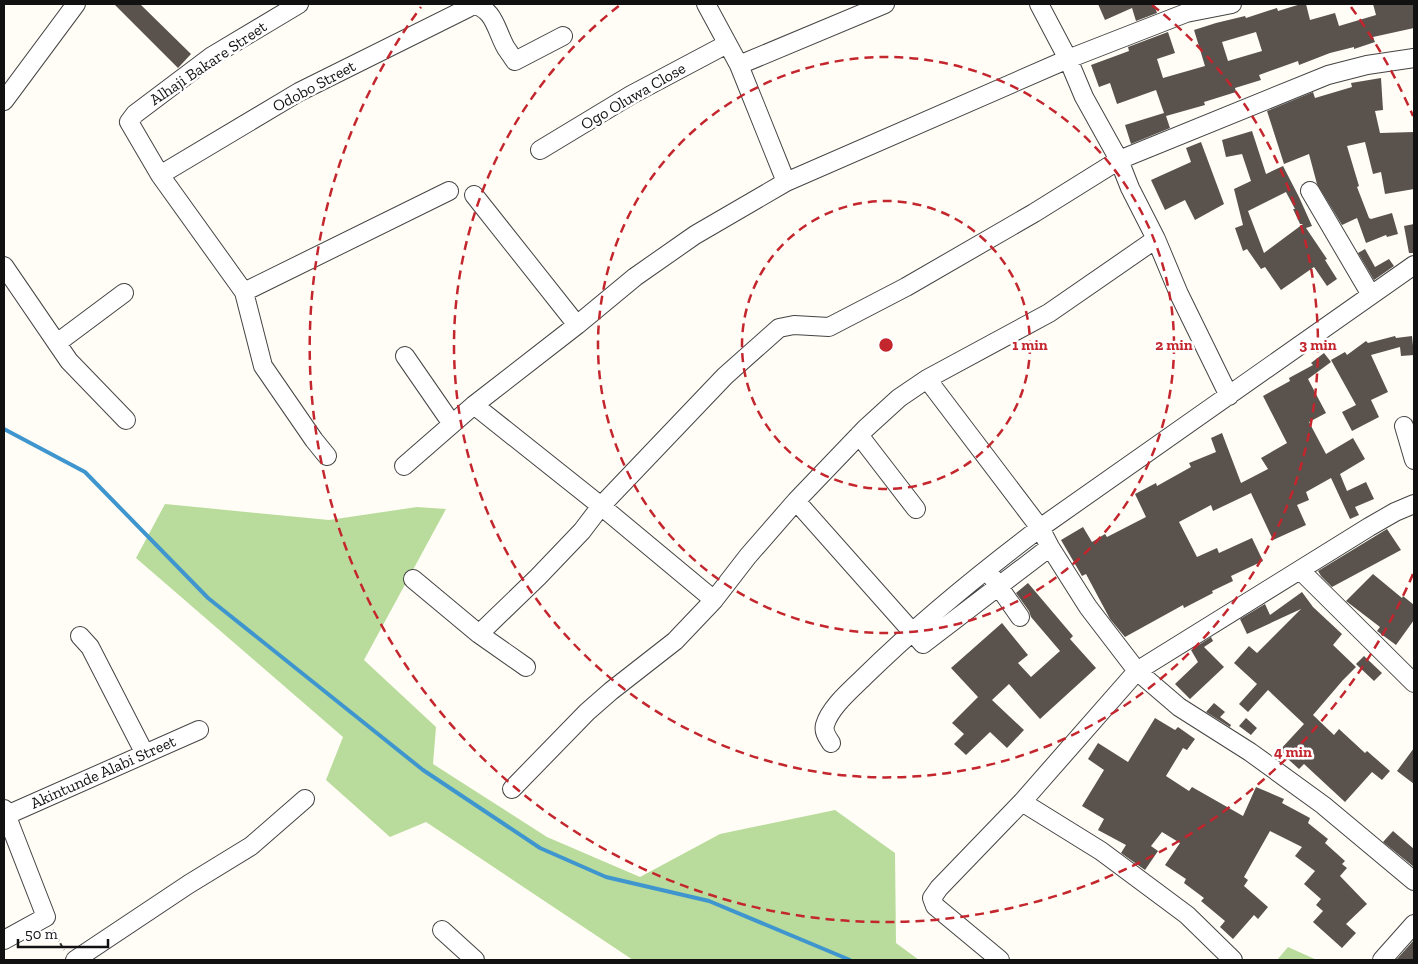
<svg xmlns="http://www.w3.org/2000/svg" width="1418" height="964" viewBox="0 0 1418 964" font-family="'Zilla Slab',serif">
	<rect width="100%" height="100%" fill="#fffdf5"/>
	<path fill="#b9dc9c" d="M165 504 329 520 417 507 446 509 364 660 436 727 433 764 547 837 640 877 720 834 835 810 895 853 896 943 919 960H633L426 822 390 837 326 780 343 737 136 558Z
		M1288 947 1317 960H1277Z"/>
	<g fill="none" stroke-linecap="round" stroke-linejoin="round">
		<path stroke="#3f96cf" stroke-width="4" d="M4 429 85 472 208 598 423 770 540 848 606 877 709 901 850 960"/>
	</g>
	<path fill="#5a524d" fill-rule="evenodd" d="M114 4H140L191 54 178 68Z
		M1098 4H1154L1157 13 1136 21 1132 8 1105 20Z
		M1301 4H1306L1310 20 1335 13 1339 26 1376 15 1373 4H1414V28L1373 37 1375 42 1354 49V47L1330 53 1299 65 1298 61 1259 75 1261 80 1235 88 1236 92 1204 102 1205 105 1166 116 1170 128 1131 144 1125 125 1164 113 1156 90 1117 104 1110 83 1099 87 1091 65 1129 51 1128 47 1168 32 1175 53 1157 59 1163 78 1205 66 1194 30 1216 23 1245 16 1246 18 1277 8 1278 11ZM1256 32 1262 51 1228 61 1222 42Z
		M1381 78 1383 110 1375 111 1380 133 1414 132V189L1385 194 1381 172 1373 174 1365 142 1347 146 1359 186 1357 187 1369 218 1371 219 1392 213 1398 234 1387 237 1386 235 1366 243 1357 218 1342 225 1317 184 1309 154 1284 164 1267 111 1313 92 1315 98 1352 87 1351 83Z
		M1252 131 1266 174 1283 166 1299 197 1312 226 1306 228 1327 259 1325 260 1337 279 1327 286 1314 267 1281 290 1265 267 1261 269 1247 249 1243 251 1235 228 1243 225 1234 189 1251 181 1242 154 1226 157 1222 140ZM1286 192 1295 209H1293L1300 224H1303L1264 253 1248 211Z
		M1201 142 1224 204 1195 220 1185 200 1165 210 1151 180 1191 162 1186 148Z
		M1414 224V253H1409L1404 226Z
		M1365 249 1375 267 1389 259 1394 266 1374 280 1358 253Z
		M1395 336 1396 338 1412 336 1414 355 1401 356 1400 347 1371 355 1388 392 1371 400 1379 417 1352 431 1342 412 1356 405 1331 360 1345 352 1347 355 1366 341 1368 343Z
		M1324 353 1331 362 1308 379 1326 413 1309 422 1326 454 1353 438 1365 459 1340 474 1347 491 1366 482 1374 499 1355 507 1359 515 1350 519 1331 478 1306 492 1309 500 1297 505 1306 525 1273 540 1251 493 1213 511 1211 505 1179 522 1197 557 1217 548 1219 553 1252 538 1263 561 1231 576 1233 581 1212 591 1213 593 1184 608 1183 605 1125 637 1110 619 1086 574 1082 576 1061 540 1083 527 1092 542 1105 534 1107 537 1146 517 1135 494 1156 483 1157 486 1191 467 1189 463 1216 452 1211 438 1222 433 1241 483 1268 469 1261 458 1287 443 1263 396 1290 381 1289 378 1313 365 1311 363Z
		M1387 529 1401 550 1332 587 1321 576 1318 571Z
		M1373 574 1402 598 1403 596 1414 605V620L1396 645 1377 631 1380 627 1346 601Z
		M1028 583 1073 636 1070 639 1096 668 1040 719 1009 684 992 700 1024 730 1007 748 990 732 966 755 954 744 964 734 952 723 978 697 951 668 1002 623 1028 655 1018 663 1031 677 1060 651 1031 617 1029 611 1016 593Z
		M1302 592 1313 607 1342 634 1333 645 1356 667 1343 680 1313 715 1334 735 1339 729 1365 753 1367 751 1390 771 1382 780 1372 772 1345 802 1304 764 1299 769 1279 751 1304 724 1268 690 1248 712 1239 704 1257 684 1234 663 1249 646 1257 653 1301 609 1247 634 1240 619 1265 604 1270 615Z
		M1211 637 1213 641 1204 647 1224 667 1190 699 1175 684 1198 662 1191 650Z
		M1364 656 1382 673 1374 681 1356 664Z
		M1214 703 1225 712 1220 717 1231 725 1230 727 1206 712Z
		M1155 718 1175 730 1178 727 1195 739 1187 750 1183 748 1166 776 1189 791 1192 787 1243 816 1256 787 1284 799 1282 803 1310 818 1308 823 1328 839 1325 843 1345 861 1342 864 1347 868 1340 876 1367 904 1346 924 1356 933 1342 948 1313 922 1323 911 1316 905 1321 899 1304 884 1315 871 1295 856 1302 847 1270 831 1244 877 1248 880 1244 886 1268 907 1258 919 1254 915 1233 939 1220 927 1225 921 1201 901 1204 898 1184 883 1186 879 1165 865 1180 843 1162 832 1151 846 1158 851 1145 870 1121 853 1126 845 1098 830 1104 819 1082 806 1104 770 1088 759 1098 743 1128 762Z
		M1246 718 1257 728 1251 735 1239 726Z
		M1414 748V784L1397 771Z
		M1393 831 1414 849V867L1383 842Z
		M1414 940V960H1396Z"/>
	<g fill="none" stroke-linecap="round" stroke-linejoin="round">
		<g stroke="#444" stroke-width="20">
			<path id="minor" d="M299 4 212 56 135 114 129 122 160 175 244 292 263 366 314 440 327 456
				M471 4C495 8 496 31 506 48 509 52 512 57 515 61L563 36
				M706 4 739 65 786 182
				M1039 4 1068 59 1084 97 1119 160 1130 188 1156 239 1179 294 1229 396
				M739 65 885 4
				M4 101 76 4
				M540 150 631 95 727 44
				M160 175 299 92 468 8 471 4
				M1310 191 1371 295
				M474 195 577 325
				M4 266 69 361 126 420
				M244 292 449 191
				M57 343 124 293
				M405 356 452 424
				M927 379 1040 528 1050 547 1088 607 1137 671 1179 707 1250 752 1323 805 1414 881
				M474 405 601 506 714 600
				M1404 426 1414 460
				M859 435 916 509
				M404 466 474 405 577 325 635 277 695 235 786 182 1068 59 1186 13 1232 4
				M796 501 923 644 1050 547
				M1300 570 1414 683
				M992 577 1020 617
				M413 579 479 634
				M80 636 90 647 145 754
				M526 667 479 634 538 577 582 531 601 506 725 376 779 328 794 325 829 327 906 287 1034 213 1119 160 1328 75 1367 65 1414 58
				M831 743C828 738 823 732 825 725 830 707 852 689 865 676 920 622 979 574 1040 528L1414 265
				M512 789 587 712 611 691 675 641 714 600 748 556 796 501 865 429 899 398 927 379 1049 313 1156 239
				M1022 802 1101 851 1187 915 1233 960
				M4 809 46 917 4 940
				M7 815 199 730
				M442 930 475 960
				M75 960 189 884 251 846 305 799
				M1000 960 935 906 932 898 939 888 1022 802 1137 671 1369 527 1395 512 1414 504
				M1382 960 1414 924"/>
		</g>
		<path stroke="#333" stroke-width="2" stroke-dasharray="5 2.5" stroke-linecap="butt" d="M53 930 64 950"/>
		<use href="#minor" stroke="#fff" stroke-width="18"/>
	</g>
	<g fill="none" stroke="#c4262e" stroke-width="2.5" stroke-dasharray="9 6">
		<circle cx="886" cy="345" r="144"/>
		<circle cx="886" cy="345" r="288"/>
		<path d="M1152 5A432 432 0 1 1 620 5"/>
		<path d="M1413 574A575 575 0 1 1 421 7M1351 7A575 575 0 0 1 1413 116"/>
	</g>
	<g text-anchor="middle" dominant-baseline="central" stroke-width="5" stroke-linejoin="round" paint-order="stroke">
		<g font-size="16" fill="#111" stroke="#fff">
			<text transform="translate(208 63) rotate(-34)">Alhaji Bakare Street</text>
			<text transform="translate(314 86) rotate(-28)">Odobo Street</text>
			<text transform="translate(633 96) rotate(-30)">Ogo Oluwa Close</text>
			<text transform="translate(103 772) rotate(-24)">Akintunde Alabi Street</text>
		</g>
	</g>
	<circle cx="886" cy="345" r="8" fill="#c4262e" stroke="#fff" stroke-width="2.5"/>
	<g font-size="15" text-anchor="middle" font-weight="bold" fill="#c4262e" stroke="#fff" stroke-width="5" stroke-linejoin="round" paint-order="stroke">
		<text x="1030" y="350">1 min</text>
		<text x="1174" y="350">2 min</text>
		<text x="1318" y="350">3 min</text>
		<text x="1293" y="757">4 min</text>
	</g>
	<rect width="1418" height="964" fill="none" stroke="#111111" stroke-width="10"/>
	<path d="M18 939v8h90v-8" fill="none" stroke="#111111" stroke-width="2.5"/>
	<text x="25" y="939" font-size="15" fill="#111111" stroke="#ffffff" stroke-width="4" paint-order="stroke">50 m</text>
</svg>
